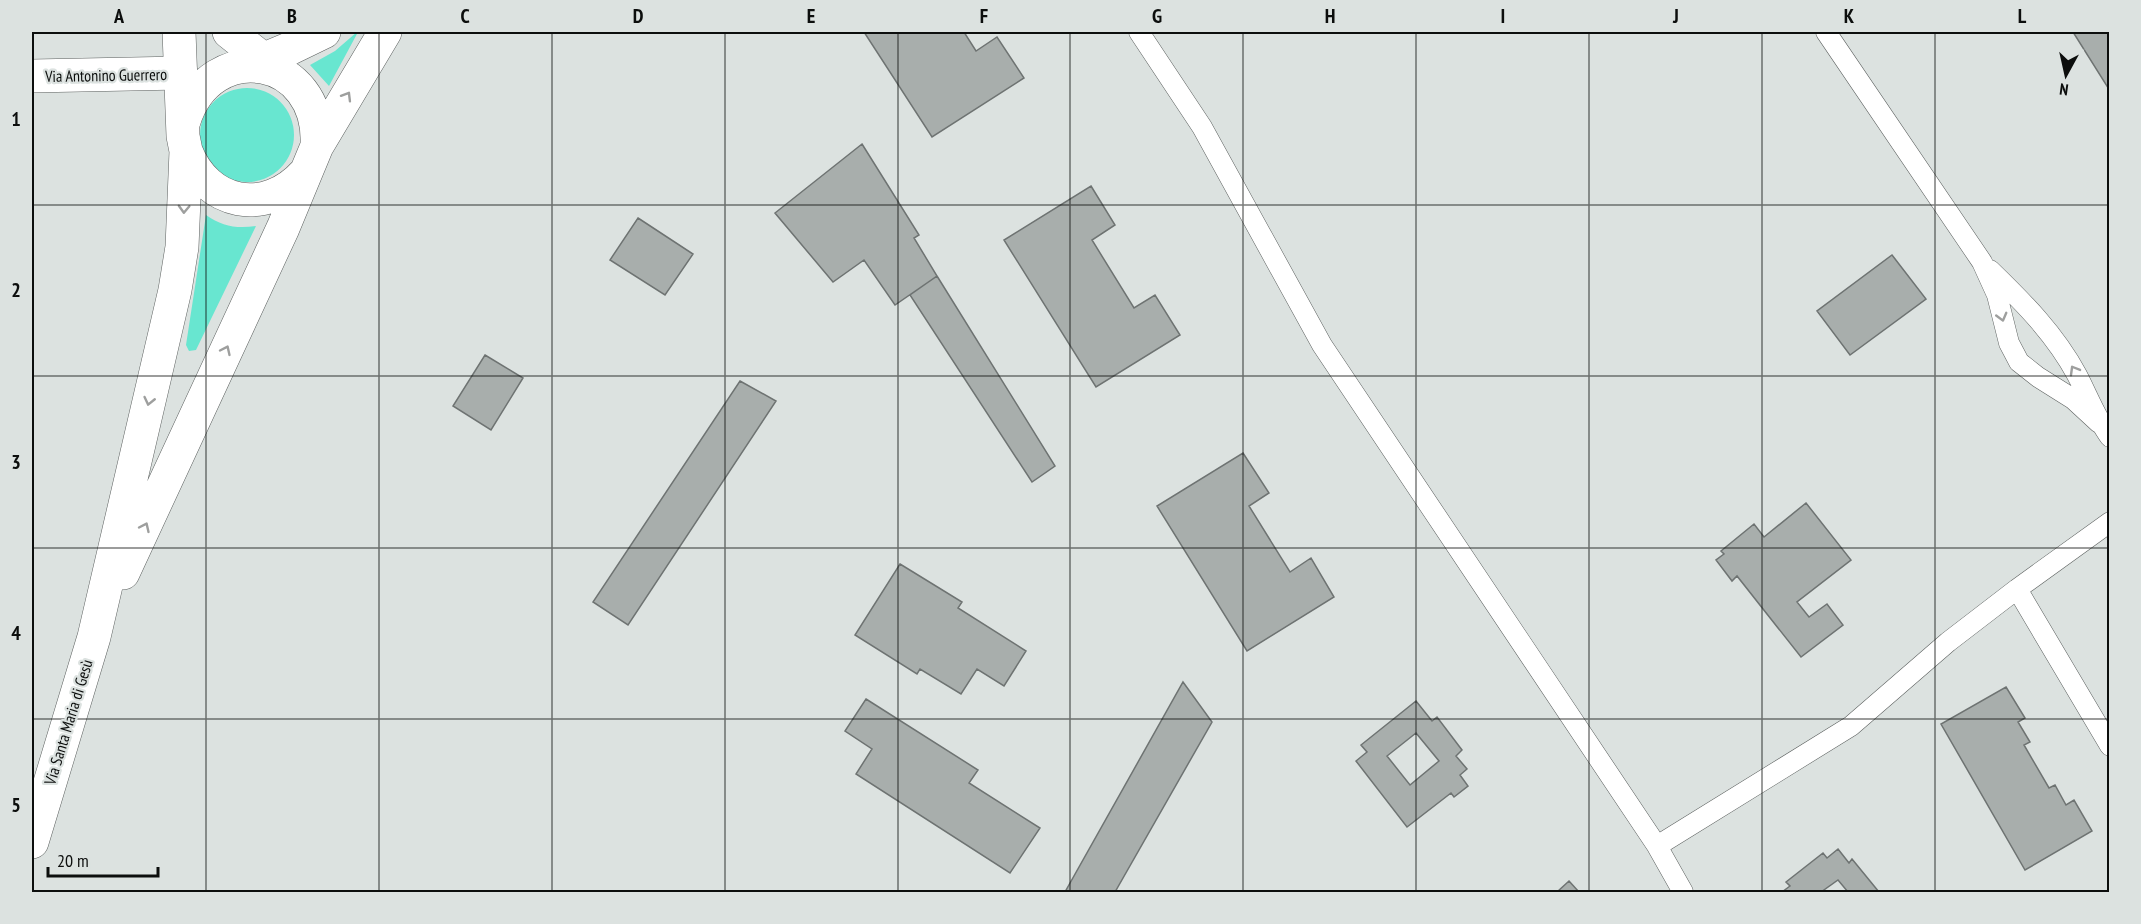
<svg xmlns="http://www.w3.org/2000/svg" width="2141" height="924" viewBox="0 0 2141 924" font-family="'PT Sans Narrow',sans-serif">
	<rect width="100%" height="100%" fill="#dce2e0"/>
	<path fill="#68e6d0" d="M357 32H358L329 86 310 65 335 51Z
		M200 135a47 47 0 1 1 94 0a47 47 0 1 1-94 0Z
		M206 215C222 226 236 229 256 226L196 350 189 351 186 345Z"/>
	<path fill="#a8aeac" stroke="#6e7372" stroke-width="1.5" fill-rule="evenodd" d="M864 32H964L976 51 997 37 1024 78 932 137Z
		M2073 32H2110V91Z
		M862 144 919 235 914 238 937 276 895 305 864 260 833 282 775 213Z
		M1091 186 1115 225 1092 240 1134 308 1155 295 1180 335 1096 387 1004 240Z
		M638 218 693 254 665 295 610 260Z
		M1892 255 1926 299 1850 355 1817 311Z
		M937 276 1055 466 1032 482 910 295Z
		M485 355 523 378 491 430 453 406Z
		M740 381 776 401 628 625 593 602Z
		M1243 453 1269 493 1249 506 1290 572 1311 558 1334 597 1247 651 1157 506Z
		M1806 503 1851 560 1797 602 1809 617 1827 604 1843 625 1801 657 1737 576 1732 581 1716 560 1724 554 1721 551 1754 524 1764 537Z
		M900 564 962 602 958 608 1026 651 1004 686 977 669 961 694 920 669 917 674 855 635Z
		M1183 682 1212 722 1115 892H1065Z
		M2006 687 2025 718 2018 722 2030 742 2024 745 2049 788 2055 785 2066 805 2074 800 2092 831 2025 870 1941 724Z
		M866 699 978 770 969 783 1040 828 1010 873 856 774 872 749 845 731Z
		M1416 701 1432 721 1437 717 1462 750 1456 756 1467 769 1460 775 1468 786 1454 797 1451 793 1407 827 1356 761 1367 752 1361 745ZM1416 733 1439 761 1410 785 1387 756Z
		M1838 849 1849 863 1852 859 1879 892H1848L1838 880 1821 892H1782L1790 886 1786 882 1823 853 1827 858Z
		M1569 881 1579 892H1557Z"/>
	<g fill="none" stroke-linecap="round" stroke-linejoin="round">
		<g stroke="#5c605f" stroke-width="21">
			<path id="lane" d="M1139 32 1202 127 1322 345 1657 846 1683 892
				M1826 32 1982 262 1997 295 2009 343 2019 362 2038 377 2073 399 2099 423
				M1990 270C2023 302 2055 334 2077 375 2088 396 2096 418 2110 437
				M2017 589 2110 746
				M1657 846 1851 726 1948 642 2017 589 2110 522"/>
		</g>
		<g stroke="#5c605f" stroke-width="34">
			<path id="street" d="M32 76 181 73"/>
		</g>
		<g stroke="#5c605f" stroke-width="34">
			<path id="secondary" d="M229 32 278 71
				M248 66 291 48 324 32
				M184 121C211 35 322 55 317 146
				M186 151C207 205 265 217 305 173
				M123 573 283 228 317 146 385 32
				M32 842 94 637 175 290 182 247 186 151 183 136 179 32"/>
		</g>
		<use href="#lane" stroke="#fff" stroke-width="20"/>
		<use href="#street" stroke="#fff" stroke-width="33"/>
		<use href="#secondary" stroke="#fff" stroke-width="33"/>
	</g>
	<defs><path id="oneway-chevron" d="M-2-3.5L2.5 0L-2 3.5" fill="none" stroke-width="1.6" stroke-linecap="round" stroke-linejoin="round" transform="scale(1.5)"/></defs>
	<g stroke="#9e9f9e">
		<use href="#oneway-chevron" transform="translate(347 96) rotate(-59)"/>
		<use href="#oneway-chevron" transform="translate(184 209) rotate(92)"/>
		<use href="#oneway-chevron" transform="translate(2002 317) rotate(75)"/>
		<use href="#oneway-chevron" transform="translate(226 350) rotate(-65)"/>
		<use href="#oneway-chevron" transform="translate(2074 370) rotate(-120)"/>
		<use href="#oneway-chevron" transform="translate(149 401) rotate(103)"/>
		<use href="#oneway-chevron" transform="translate(145 527) rotate(-65)"/>
	</g>
	<path fill="none" stroke="#0c0e0d" stroke-width="1.5" stroke-opacity="0.55" d="M206 32V892M379 32V892M552 32V892M725 32V892M898 32V892M1070 32V892M1243 32V892M1416 32V892M1589 32V892M1762 32V892M1935 32V892M32 205H2110M32 376H2110M32 548H2110M32 719H2110"/>
	<g text-anchor="middle" dominant-baseline="central" stroke-width="4.5" stroke-linejoin="round" paint-order="stroke">
		<g font-size="16" fill="#0c0e0d" stroke="#dce2e0">
			<text transform="translate(106 75) rotate(-1)">Via Antonino Guerrero</text>
			<text transform="translate(68 722) rotate(-73)">Via Santa Maria di Gesù</text>
		</g>
	</g>
	<rect width="2141" height="924" fill="none" stroke="#dce2e0" stroke-width="66"/>
	<g transform="translate(2066 75) rotate(188)" stroke="#dce2e0" stroke-width="4.5" paint-order="stroke">
	<path d="M0-4.5L10 22L0 15L-10 22Z" fill="#0c0e0d"/>
	<text y="-9" font-size="16" font-weight="bold" text-anchor="middle" fill="#0c0e0d">N</text>
	</g>
	<path d="M48 867v9h110v-9" fill="none" stroke="#0c0e0d" stroke-width="3"/>
	<text x="57" y="867" font-size="18" fill="#0c0e0d" stroke="#dce2e0" stroke-width="4.5" paint-order="stroke">20 m</text>
	<rect x="33" y="33" width="2075" height="858" fill="none" stroke="#0c0e0d" stroke-width="2"/>
	<g font-size="20" text-anchor="middle" font-weight="bold" fill="#0c0e0d">
		<text x="119" y="23">A</text>
		<text x="292" y="23">B</text>
		<text x="465" y="23">C</text>
		<text x="638" y="23">D</text>
		<text x="811" y="23">E</text>
		<text x="984" y="23">F</text>
		<text x="1157" y="23">G</text>
		<text x="1330" y="23">H</text>
		<text x="1503" y="23">I</text>
		<text x="1676" y="23">J</text>
		<text x="1849" y="23">K</text>
		<text x="2022" y="23">L</text>
		<text x="16" y="126">1</text>
		<text x="16" y="297">2</text>
		<text x="16" y="469">3</text>
		<text x="16" y="640">4</text>
		<text x="16" y="812">5</text>
	</g>
</svg>
